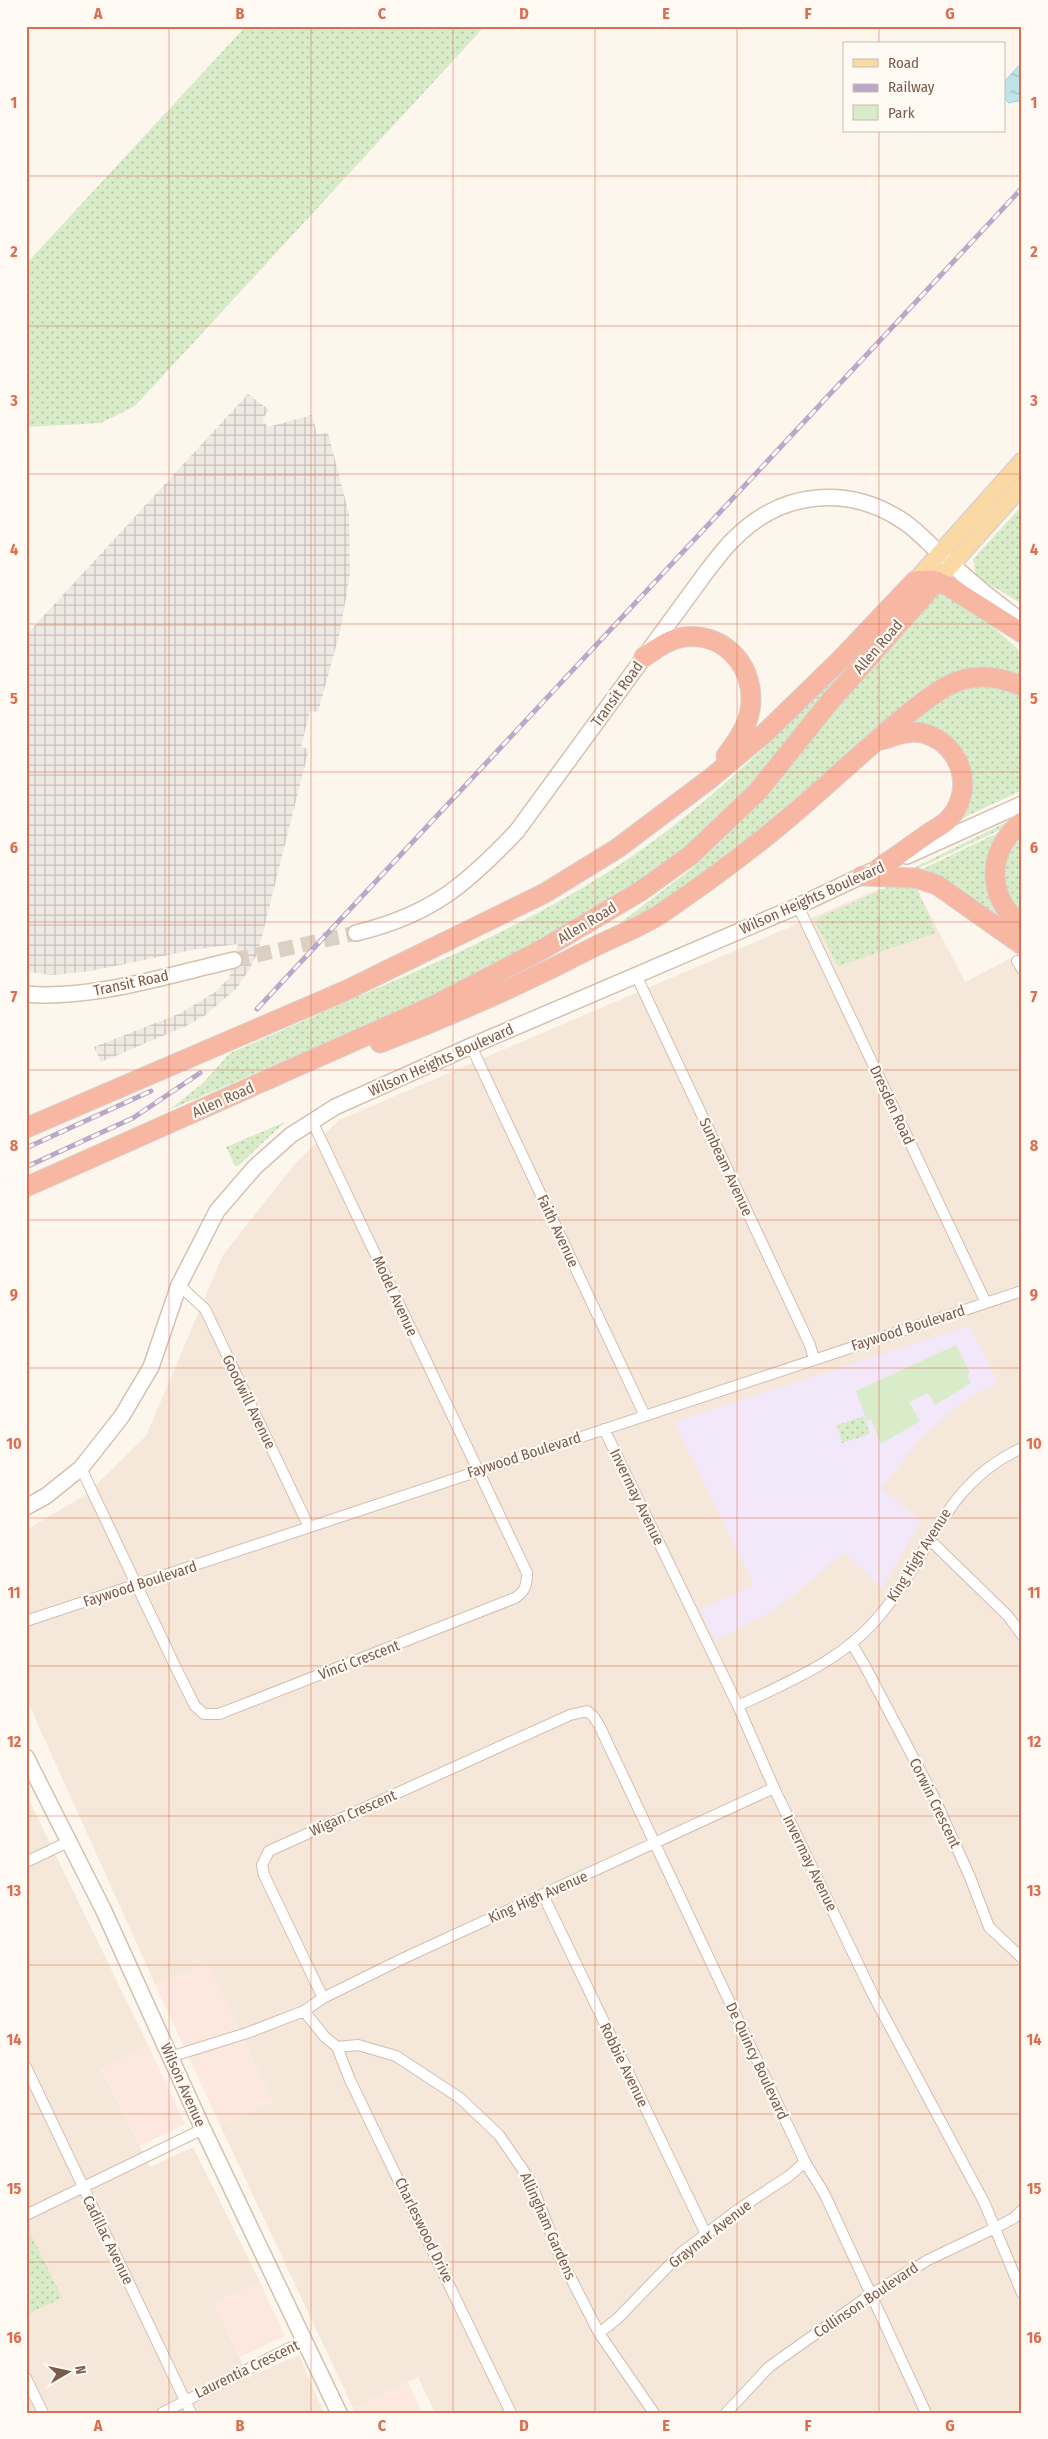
<svg xmlns="http://www.w3.org/2000/svg" width="1048" height="2439" viewBox="0 0 1048 2439" font-family="'Fira Sans Condensed',sans-serif">
	<defs>
		<pattern id="industrial-grid" width="8" height="8" patternUnits="userSpaceOnUse" patternTransform="scale(1.25)"><rect width="8" height="8" fill="#efe9e4"/><path d="M0 4h8M4 0v8" fill="none" stroke="#c7c0bb"/></pattern>
		<pattern id="green-dots" width="8" height="8" patternUnits="userSpaceOnUse" patternTransform="scale(1.25)"><rect width="8" height="8" fill="#d8ecc9"/><path d="M2 2h.1M6 6h.1" fill="none" stroke="#b4c2a5" stroke-width="1.8" stroke-linecap="round"/></pattern>
		<pattern id="water-ripples" width="26" height="14" patternUnits="userSpaceOnUse" patternTransform="scale(1.25)"><rect width="26" height="14" fill="#bfe3e8"/><path d="M2 4q2-2 4 0t4 0M15 11q2-2 4 0t4 0" fill="none" stroke="#a0bbbe"/></pattern>
	</defs>
	<rect width="100%" height="100%" fill="#fdf6ec"/>
	<path fill="#f5e8da" d="M879 889 919 893 965 982 1017 955 1022 957V2413H435L418 2377 353 2408 220 2125 273 2102 207 1963 155 1984 26 1698V1530L87 1494 146 1436 223 1255 294 1165 339 1120Z
		M26 1794 148 2045 101 2069 150 2167 193 2147 260 2282 214 2303 249 2377 299 2355 324 2413H26Z"/>
	<path fill="#fde8e0" d="M207 1963 273 2102 220 2125 155 1984Z
		M148 2045 185 2124 140 2146 101 2068Z
		M260 2282 285 2336 240 2357 214 2303Z
		M408 2382 422 2413H355L353 2408Z"/>
	<path fill="url(#industrial-grid)" d="M248 394 269 410 263 418 264 423 268 427 312 415 317 434 328 433 349 514 350 574 340 632 318 712 310 711 301 747 309 749 307 757 258 952 250 968 237 988 204 1016 186 1026 101 1062 94 1047 181 1013 215 992 229 978 238 944 197 949 91 971 53 975 26 972V635Z"/>
	<path fill="#f3e8fa" d="M969 1326 998 1382 964 1401 918 1441 882 1488 921 1521 882 1588 844 1553 778 1608 715 1641 700 1610 754 1585 674 1422Z"/>
	<path fill="url(#green-dots)" d="M246 26H485L135 406 101 423 26 427V264Z
		M1022 506V604L976 576 973 559Z
		M939 590 978 613 1022 653V679L997 671 898 711 727 859 699 879 620 929 616 926 691 869 725 837 764 795 847 692Z
		M847 666 851 669C795 736 741 805 672 858 580 929 473 979 367 1025 301 1054 235 1082 169 1110L203 1083 230 1053C271 1036 311 1017 352 999 444 960 535 920 619 865 703 810 776 737 847 666Z
		M978 683 1022 693V790L950 824 968 772 903 724 933 700Z
		M1021 815 1010 825 915 870 903 873Z
		M1006 829 1001 838 1007 929 918 871Z
		M1022 835V918C1005 899 998 873 1008 849 1010 843 1017 839 1022 835Z
		M890 886H916L936 933 838 966 816 924 818 918Z
		M285 1122 238 1166H235L226 1147Z
		M864 1416 870 1434 842 1443 837 1425Z
		M26 2224 62 2298 26 2315Z"/>
	<path fill="#d8ecc9" d="M956 1345 970 1373 967 1375 971 1383 935 1405 928 1393 909 1402 920 1421 881 1444 871 1419 867 1421 856 1391Z"/>
	<path fill="url(#water-ripples)" stroke="#a5d3da" d="M1022 62V100L1009 103 1004 98V82Z"/>
	<g fill="none" stroke-linecap="round" stroke-linejoin="round">
		<path stroke="#dcd0c4" stroke-width="15" stroke-dasharray="15 8" stroke-linecap="butt" d="M234 960 356 933"/>
		<g stroke="#d1beb0" stroke-width="12">
			<path id="street" d="M798 906 986 1303
				M1017 961 1022 969
				M636 975 810 1345 814 1359
				M471 1046 645 1416
				M179 1285 205 1309 309 1527
				M604 1429 738 1706 774 1788 873 1995 984 2202 1022 2293
				M81 1468 176 1668 195 1706 204 1714H219L515 1598C525 1591 527 1586 527 1573L312 1121
				M930 1540 1008 1616 1022 1635
				M26 1621 1022 1291
				M852 1644 865 1666 933 1795 970 1877 989 1927 1022 1958
				M738 1706C790 1681 844 1660 881 1614 931 1554 944 1483 1022 1448
				M26 1862 70 1841
				M543 1895 706 2234
				M323 1998 264 1875 262 1865 269 1851 570 1715 587 1711 593 1716 599 1725 781 2111 805 2162 824 2193 926 2413
				M304 2011 325 2037 337 2047 358 2045 396 2056 460 2098 499 2135 530 2180 560 2257 599 2333 654 2413
				M337 2047 350 2080 511 2413
				M170 2057 247 2033 304 2011 323 1998 402 1959 774 1788
				M26 2067 191 2413
				M26 2215 203 2129
				M599 2333 617 2319 681 2253 736 2211 789 2176 805 2162
				M26 2378 43 2413
				M162 2413 305 2340
				M726 2413 769 2367 870 2295 928 2260 995 2228 1014 2218 1022 2210"/>
		</g>
		<g stroke="#d6c0b0" stroke-width="18">
			<path id="secondary" d="M907 856 1022 804
				M356 933C431 915 466 885 517 831L707 571C716 560 724 548 734 539 782 490 850 484 906 523 921 534 934 549 948 561 972 583 996 603 1022 621
				M26 994C92 1000 169 975 234 960
				M26 1507 46 1496 81 1468 122 1416 151 1367 179 1285 217 1211 255 1167 291 1135 335 1107 471 1046 798 906 872 871
				M26 1757 103 1909 203 2129 339 2413"/>
		</g>
		<g stroke="#dad1cd" stroke-width="19">
			<path id="primary" d="M915 581 1022 461
				M937 581 1022 486"/>
		</g>
		<g stroke="#dad1cd" stroke-width="21">
			<path id="highway" d="M644 657C656 649 669 639 684 637 726 632 757 669 750 710 747 728 736 742 726 756
				M1022 822C986 851 986 897 1022 926
				M879 868C896 857 912 845 929 833 935 829 943 825 948 820 975 792 963 746 926 734 910 729 895 736 881 740
				M862 876 916 878 937 885 1022 945
				M380 1043C453 1015 525 983 594 947 616 936 641 927 662 913 709 881 755 847 798 810 835 778 871 744 909 713 948 682 972 665 1022 686
				M26 1128 347 990 545 893 618 848 711 778 766 732 841 659 915 581 931 580 948 586 1022 633
				M26 1187 433 1006 545 948 641 891 691 855 758 791 832 699 937 581"/>
		</g>
		<use href="#street" stroke="#fff" stroke-width="10"/>
		<use href="#secondary" stroke="#fff" stroke-width="15"/>
		<use href="#primary" stroke="#fbd9a5" stroke-width="16"/>
		<use href="#highway" stroke="#f7b7a3" stroke-width="19"/>
		<g stroke="#b9a8c9" stroke-width="5">
			<path id="rail" d="M257 1009 1022 188
				M26 1148 151 1091
				M26 1167 133 1118 200 1073"/>
		</g>
		<use href="#rail" stroke="#fffaf3" stroke-width="3" stroke-dasharray="9" stroke-linecap="butt"/>
	</g>
	<path fill="none" stroke="#dc6d51" stroke-width="1" stroke-opacity="0.55" d="M169 26V2413M311 26V2413M453 26V2413M595 26V2413M737 26V2413M879 26V44M879 131V2413M26 176H1022M26 326H1022M26 474H1022M26 624H1022M26 772H1022M26 922H1022M26 1070H1022M26 1220H1022M26 1368H1022M26 1518H1022M26 1666H1022M26 1816H1022M26 1965H1022M26 2114H1022M26 2262H1022"/>
	<g text-anchor="middle" dominant-baseline="central" stroke-width="4.5" stroke-linejoin="round" paint-order="stroke">
		<g font-size="15" fill="#7a5c4d" stroke="#fffaf3">
			<text transform="translate(878 647) rotate(-49)">Allen Road</text>
			<text transform="translate(617 694) rotate(-54)">Transit Road</text>
			<text transform="translate(812 898) rotate(-24)">Wilson Heights Boulevard</text>
			<text transform="translate(587 923) rotate(-31)">Allen Road</text>
			<text transform="translate(131 983) rotate(-12)">Transit Road</text>
			<text transform="translate(441 1060) rotate(-24)">Wilson Heights Boulevard</text>
			<text transform="translate(223 1100) rotate(-24)">Allen Road</text>
			<text transform="translate(892 1105) rotate(65)">Dresden Road</text>
			<text transform="translate(726 1167) rotate(65)">Sunbeam Avenue</text>
			<text transform="translate(558 1231) rotate(65)">Faith Avenue</text>
			<text transform="translate(395 1296) rotate(65)">Model Avenue</text>
			<text transform="translate(908 1328) rotate(-18)">Faywood Boulevard</text>
			<text transform="translate(249 1402) rotate(64)">Goodwill Avenue</text>
			<text transform="translate(524 1455) rotate(-18)">Faywood Boulevard</text>
			<text transform="translate(637 1497) rotate(64)">Invermay Avenue</text>
			<text transform="translate(919 1555) rotate(-58)">King High Avenue</text>
			<text transform="translate(140 1584) rotate(-18)">Faywood Boulevard</text>
			<text transform="translate(359 1660) rotate(-21)">Vinci Crescent</text>
			<text transform="translate(935 1803) rotate(64)">Corwin Crescent</text>
			<text transform="translate(353 1813) rotate(-24)">Wigan Crescent</text>
			<text transform="translate(810 1863) rotate(64)">Invermay Avenue</text>
			<text transform="translate(538 1897) rotate(-24)">King High Avenue</text>
			<text transform="translate(757 2061) rotate(65)">De Quincy Boulevard</text>
			<text transform="translate(624 2065) rotate(64)">Robbie Avenue</text>
			<text transform="translate(183 2085) rotate(66)">Wilson Avenue</text>
			<text transform="translate(548 2226) rotate(66)">Allingham Gardens</text>
			<text transform="translate(424 2230) rotate(64)">Charleswood Drive</text>
			<text transform="translate(710 2234) rotate(-38)">Graymar Avenue</text>
			<text transform="translate(108 2240) rotate(64)">Cadillac Avenue</text>
			<text transform="translate(866 2300) rotate(-34)">Collinson Boulevard</text>
			<text transform="translate(247 2369) rotate(-26)">Laurentia Crescent</text>
		</g>
	</g>
	<rect width="1048" height="2439" fill="none" stroke="#fffaf3" stroke-width="55"/>
	<rect x="843" y="42" width="162" height="90" fill="#fffaf3" stroke="#cabbb1"/>
	<rect x="853" y="59" width="25" height="8" fill="#fbd9a5" stroke="#cabbb1"/>
	<text x="888" y="68" font-size="15" fill="#7a5c4d">Road</text>
	<rect x="853" y="84" width="25" height="8" fill="#b9a8c9" stroke="#cabbb1"/>
	<text x="888" y="92" font-size="15" fill="#7a5c4d">Railway</text>
	<rect x="853" y="105" width="25" height="15" fill="#d8ecc9" stroke="#cabbb1"/>
	<text x="888" y="118" font-size="15" fill="#7a5c4d">Park</text>
	<g transform="translate(68 2372) rotate(81)" stroke="#fffaf3" stroke-width="4" paint-order="stroke">
	<path d="M0-4L9 19L0 12L-9 19Z" fill="#7a5c4d"/>
	<text y="-8" font-size="14" font-weight="bold" text-anchor="middle" fill="#7a5c4d">N</text>
	</g>
	<rect x="28" y="28" width="992" height="2384" fill="none" stroke="#dc6d51" stroke-width="2"/>
	<g font-size="16" text-anchor="middle" font-weight="bold" fill="#dc6d51">
		<text x="98" y="19">A</text>
		<text x="240" y="19">B</text>
		<text x="382" y="19">C</text>
		<text x="524" y="19">D</text>
		<text x="666" y="19">E</text>
		<text x="808" y="19">F</text>
		<text x="950" y="19">G</text>
		<text x="14" y="108">1</text>
		<text x="1034" y="108">1</text>
		<text x="14" y="257">2</text>
		<text x="1034" y="257">2</text>
		<text x="14" y="406">3</text>
		<text x="1034" y="406">3</text>
		<text x="14" y="555">4</text>
		<text x="1034" y="555">4</text>
		<text x="14" y="704">5</text>
		<text x="1034" y="704">5</text>
		<text x="14" y="853">6</text>
		<text x="1034" y="853">6</text>
		<text x="14" y="1002">7</text>
		<text x="1034" y="1002">7</text>
		<text x="14" y="1151">8</text>
		<text x="1034" y="1151">8</text>
		<text x="14" y="1300">9</text>
		<text x="1034" y="1300">9</text>
		<text x="14" y="1449">10</text>
		<text x="1034" y="1449">10</text>
		<text x="14" y="1598">11</text>
		<text x="1034" y="1598">11</text>
		<text x="14" y="1747">12</text>
		<text x="1034" y="1747">12</text>
		<text x="14" y="1896">13</text>
		<text x="1034" y="1896">13</text>
		<text x="14" y="2045">14</text>
		<text x="1034" y="2045">14</text>
		<text x="14" y="2194">15</text>
		<text x="1034" y="2194">15</text>
		<text x="14" y="2343">16</text>
		<text x="1034" y="2343">16</text>
		<text x="98" y="2431">A</text>
		<text x="240" y="2431">B</text>
		<text x="382" y="2431">C</text>
		<text x="524" y="2431">D</text>
		<text x="666" y="2431">E</text>
		<text x="808" y="2431">F</text>
		<text x="950" y="2431">G</text>
	</g>
</svg>
